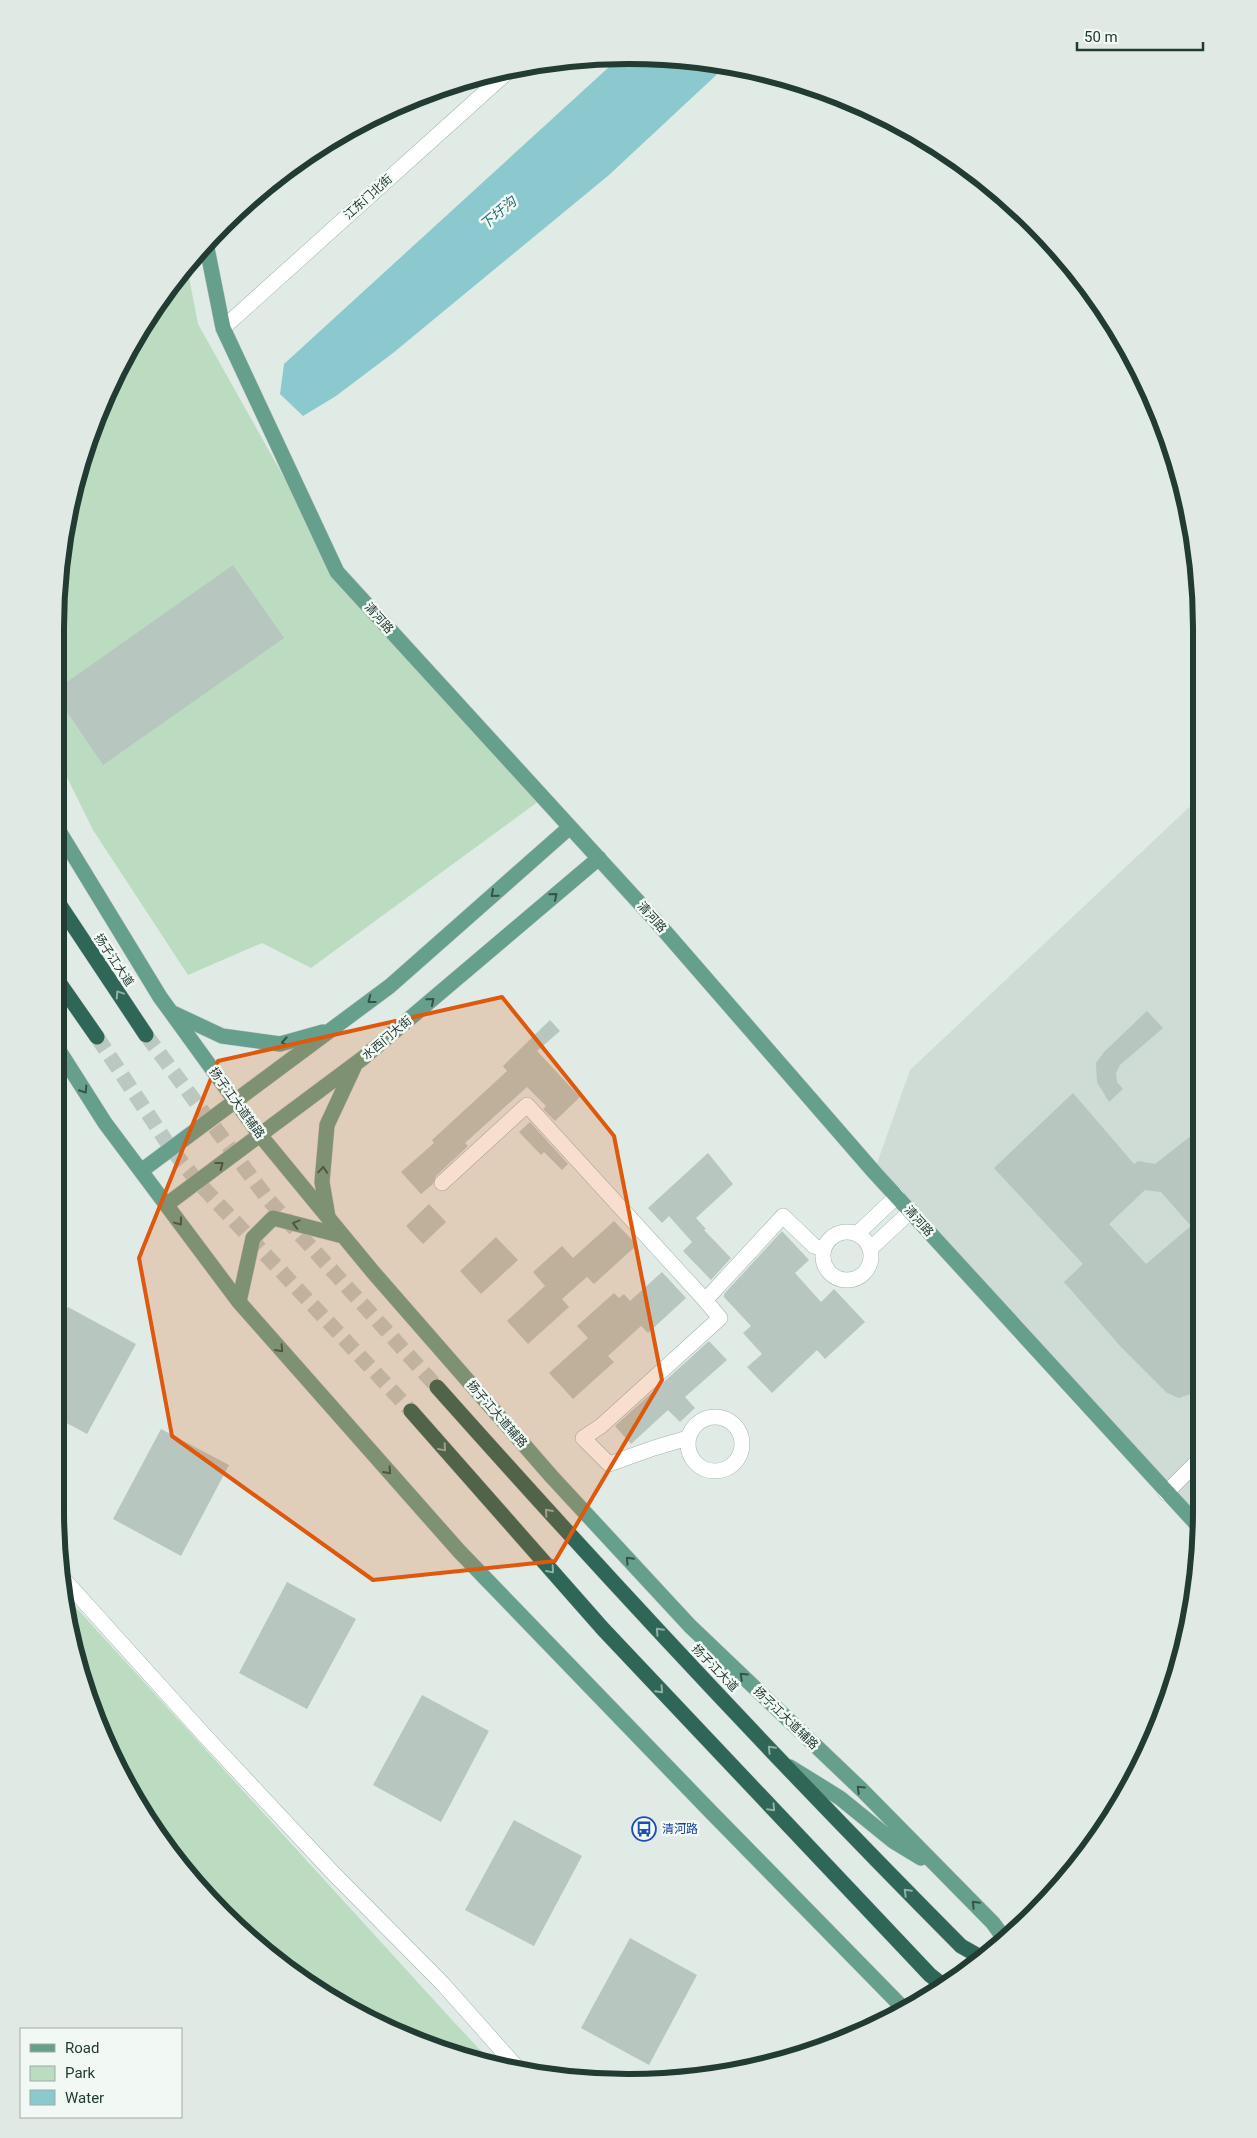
<svg xmlns="http://www.w3.org/2000/svg" width="1257" height="2138" viewBox="0 0 1257 2138" font-family="Roboto,'Noto Sans SC',sans-serif">
	<rect width="100%" height="100%" fill="#e1ebe6"/>
	<path fill="#cfdbd5" d="M1201 796V1523L874 1172 910 1070Z"/>
	<path fill="#bbdcc1" d="M187 267 198 324 337 572 543 798 311 968 262 943 188 975 93 830 57 757 56 591 85 444 151 310Z
		M61 1591 453 2021 496 2067 480 2063 375 2024 310 1986 223 1915 173 1858 114 1763 85 1694Z"/>
	<path fill="#8bc9ce" d="M628 55 727 65 609 175 393 353 336 396 303 416 280 394 284 364 621 56Z"/>
	<path fill="#b7c6bf" fill-rule="evenodd" d="M233 565 284 638 103 765 57 697V689Z
		M1147 1011 1163 1028 1120 1065 1116 1073 1117 1082 1123 1089 1109 1102 1097 1082 1096 1063 1104 1052Z
		M550 1020 560 1031 537 1051 580 1097 555 1121 543 1109 546 1106 527 1087 465 1143 468 1146 436 1176 433 1184 421 1194 401 1172 434 1143 432 1140 507 1071 503 1066Z
		M1073 1093 1134 1164 1138 1161 1155 1164 1201 1128V1386L1193 1393 1179 1398 1167 1393 1121 1347 1064 1282 1083 1264 994 1168ZM1145 1190 1161 1192 1191 1226 1146 1264 1109 1224Z
		M530 1122 568 1164 562 1170 544 1152 541 1155 519 1132Z
		M708 1153 733 1184 696 1218 706 1229 704 1230 731 1258 711 1280 683 1251 692 1242 669 1216 662 1223 648 1208Z
		M429 1204 446 1222 423 1244 406 1226Z
		M614 1221 637 1245 594 1284 587 1277 562 1299 569 1307 528 1344 507 1321 545 1286 533 1272 562 1246 573 1258Z
		M782 1231 809 1260 795 1273 821 1302 834 1289 865 1322 825 1359 817 1350 772 1393 747 1367 762 1354 743 1333 751 1326 724 1297V1294Z
		M496 1237 518 1260 481 1294 460 1271Z
		M662 1272 686 1298 648 1333 641 1326 608 1356 614 1362 573 1399 549 1373 588 1338 577 1326 614 1293 619 1298 624 1294 630 1301Z
		M68 1307 136 1344 87 1434 59 1419V1324Z
		M709 1341 727 1360 685 1397 695 1408 680 1422 668 1410 631 1444 615 1426Z
		M161 1429 229 1465 181 1556 113 1519Z
		M287 1582 356 1619 307 1709 239 1673Z
		M422 1695 489 1731 441 1822 373 1785Z
		M514 1820 582 1856 534 1946 465 1910Z
		M630 1938 697 1975 649 2065 581 2028Z"/>
	<g fill="none" stroke-linecap="round" stroke-linejoin="round">
		<path stroke="#bbc8c2" stroke-width="15" stroke-dasharray="15 8" stroke-linecap="butt" d="M146 1035 267 1198 437 1387
			M97 1037 172 1150 198 1182 411 1411"/>
		<g stroke="#a4b3ad" stroke-width="16">
			<path id="minor" d="M223 328 513 67
				M442 1183 527 1105 704 1299 711 1294 783 1216 814 1246 823 1249
				M823 1256a24 24 0 1 1 48 0a24 24 0 1 1-48 0Z
				M857 1234 897 1196
				M870 1249 911 1211
				M688 1444a27 27 0 1 1 54 0a27 27 0 1 1-54 0Z
				M688 1438 654 1448 609 1464 583 1438 601 1426 720 1318 704 1299
				M1166 1493 1201 1458
				M60 1575 206 1737 334 1874 442 1983 521 2072"/>
		</g>
		<g stroke="#c1c8c6" stroke-width="16">
			<path id="major" d="M206 243 223 328 337 572 655 920 874 1172 1201 1529
				M57 828 160 997 260 1135 373 1272 552 1477 690 1626 862 1790 993 1923 1006 1941
				M173 1013 222 1036 280 1044 323 1032
				M58 1049 105 1123 239 1302 459 1551 711 1812 906 2011
				M141 1171 390 986 570 827
				M166 1205 363 1058 599 858
				M328 1217 322 1182 327 1125 354 1067
				M239 1302 253 1238 273 1218 343 1236
				M790 1767 840 1798 893 1841 921 1858"/>
		</g>
		<g stroke="#c1c8c6" stroke-width="16">
			<path id="highway" d="M57 901 146 1035
				M58 981 97 1037
				M437 1387C607 1578 781 1765 961 1946L982 1958
				M411 1411 603 1629 930 1975 944 1986"/>
		</g>
		<use href="#minor" stroke="#fff" stroke-width="15"/>
		<use href="#major" stroke="#679f8d" stroke-width="15"/>
		<use href="#highway" stroke="#2f6657" stroke-width="15"/>
	</g>
	<defs><path id="oneway-chevron" d="M-2-3.5L2.5 0L-2 3.5" fill="none" stroke-width="1.6" stroke-linecap="round" stroke-linejoin="round" transform="scale(1.25)"/></defs>
	<g stroke="#33544a">
		<use href="#oneway-chevron" transform="translate(494 894) rotate(139)"/>
		<use href="#oneway-chevron" transform="translate(554 896) rotate(-40)"/>
		<use href="#oneway-chevron" transform="translate(371 1000) rotate(143)"/>
		<use href="#oneway-chevron" transform="translate(431 1001) rotate(-40)"/>
		<use href="#oneway-chevron" transform="translate(285 1042) rotate(170)"/>
		<use href="#oneway-chevron" transform="translate(84 1090) rotate(57)"/>
		<use href="#oneway-chevron" transform="translate(220 1165) rotate(-37)"/>
		<use href="#oneway-chevron" transform="translate(323 1170) rotate(-86)"/>
		<use href="#oneway-chevron" transform="translate(179 1222) rotate(53)"/>
		<use href="#oneway-chevron" transform="translate(296 1224) rotate(-165)"/>
		<use href="#oneway-chevron" transform="translate(280 1349) rotate(48)"/>
		<use href="#oneway-chevron" transform="translate(388 1471) rotate(48)"/>
		<use href="#oneway-chevron" transform="translate(629 1560) rotate(-133)"/>
		<use href="#oneway-chevron" transform="translate(743 1676) rotate(-136)"/>
		<use href="#oneway-chevron" transform="translate(860 1789) rotate(-136)"/>
		<use href="#oneway-chevron" transform="translate(975 1904) rotate(-135)"/>
	</g>
	<g stroke="#90afa6">
		<use href="#oneway-chevron" transform="translate(119 994) rotate(-124)"/>
		<use href="#oneway-chevron" transform="translate(443 1448) rotate(49)"/>
		<use href="#oneway-chevron" transform="translate(548 1512) rotate(-132)"/>
		<use href="#oneway-chevron" transform="translate(551 1570) rotate(49)"/>
		<use href="#oneway-chevron" transform="translate(659 1631) rotate(-133)"/>
		<use href="#oneway-chevron" transform="translate(660 1690) rotate(47)"/>
		<use href="#oneway-chevron" transform="translate(771 1749) rotate(-134)"/>
		<use href="#oneway-chevron" transform="translate(772 1808) rotate(47)"/>
		<use href="#oneway-chevron" transform="translate(907 1892) rotate(-135)"/>
	</g>
	<path fill="#de580e" fill-opacity="0.2" stroke="#de580e" stroke-width="4" stroke-linejoin="round" d="M502 997 614 1136 662 1380 555 1561 373 1580 172 1436 139 1258 218 1061Z"/>
	<defs>
		<g id="bus-ring" transform="scale(1.25)"><circle r="9.5" fill="#f2f8f4" stroke="#1a4fb4" stroke-width="1.5"/><path d="M-5-6H5V4H4V6H2V4H-2V6H-4V4H-5ZM-3.5-4V0h7V-4ZM-3.5 1.2v1.5H-2V1.2ZM2 1.2v1.5H3.5V1.2Z" fill="#1a4fb4"/></g>
	</defs>
	<g fill-rule="evenodd">
		<use href="#bus-ring" x="644" y="1829"/>
	</g>
	<g text-anchor="middle" dominant-baseline="central" stroke-width="5" stroke-linejoin="round" paint-order="stroke">
		<g font-size="12" fill="#223b33" stroke="#f2f8f4">
			<text transform="translate(368 197) rotate(-42)">江东门北街</text>
			<text transform="translate(379 618) rotate(48)">清河路</text>
			<text transform="translate(652 917) rotate(48)">清河路</text>
			<text transform="translate(114 960) rotate(56)">扬子江大道</text>
			<text transform="translate(387 1038) rotate(-40)">水西门大街</text>
			<text transform="translate(237 1103) rotate(54)">扬子江大道辅路</text>
			<text transform="translate(919 1221) rotate(48)">清河路</text>
			<text transform="translate(497 1414) rotate(49)">扬子江大道辅路</text>
			<text transform="translate(715 1668) rotate(46)">扬子江大道</text>
			<text transform="translate(786 1718) rotate(44)">扬子江大道辅路</text>
		</g>
		<g font-size="12" fill="#164399" stroke="#f2f8f4" text-anchor="start">
			<text x="662" y="1829">清河路</text>
		</g>
		<g font-size="14" font-style="italic" fill="#1f6d75" stroke="#f2f8f4">
			<text transform="translate(498 213) rotate(-40)">下圩沟</text>
		</g>
	</g>
	<path d="M0 0H1257V2138H0ZM628 64H629A564 564 0 0 1 1193 628V1510A564 564 0 0 1 629 2074H628A564 564 0 0 1 64 1510V628A564 564 0 0 1 628 64Z" fill="#e1e9e5" fill-rule="evenodd"/>
	<path fill="none" stroke="#223b33" stroke-width="6" d="M628 64H629A564 564 0 0 1 1193 628V1510A564 564 0 0 1 629 2074H628A564 564 0 0 1 64 1510V628A564 564 0 0 1 628 64Z"/>
	<rect x="20" y="2028" width="162" height="90" fill="#f2f8f4" stroke="#9faca7"/>
	<rect x="30" y="2044" width="25" height="8" fill="#679f8d" stroke="#9faca7"/>
	<text x="65" y="2053" font-size="15" fill="#223b33">Road</text>
	<rect x="30" y="2066" width="25" height="15" fill="#bbdcc1" stroke="#9faca7"/>
	<text x="65" y="2078" font-size="15" fill="#223b33">Park</text>
	<rect x="30" y="2090" width="25" height="15" fill="#8bc9ce" stroke="#9faca7"/>
	<text x="65" y="2103" font-size="15" fill="#223b33">Water</text>
	<path d="M1077 42v8h126v-8" fill="none" stroke="#223b33" stroke-width="2.5"/>
	<text x="1084" y="42" font-size="15" fill="#223b33" stroke="#f2f8f4" stroke-width="4" paint-order="stroke">50 m</text>
</svg>
